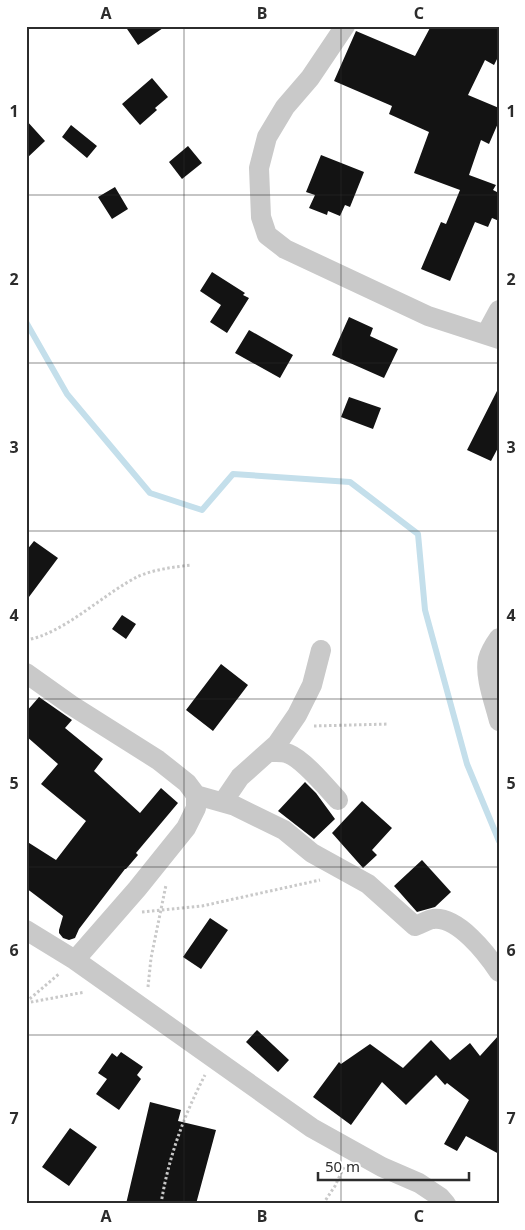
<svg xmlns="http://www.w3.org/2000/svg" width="525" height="1230" viewBox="0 0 525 1230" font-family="'Noto Sans',sans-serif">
	<rect width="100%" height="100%" fill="#fff"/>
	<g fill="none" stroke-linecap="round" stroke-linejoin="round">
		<path stroke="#c4dfeb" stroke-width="6" d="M26 322 67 394 150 493 202 510 233 474 350 482 418 534 425 610 467 764 499 841"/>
	</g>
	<path fill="#131313" d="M125 26H166L138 45Z
		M431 26H499V55L494 65 485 60 468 95 499 108V121L489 144 481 140 469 175 496 185 493 190 499 193V221L492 218 488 227 475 222 450 281 421 269 441 222 446 224 460 190 414 173 429 132 389 114 392 106 334 81 356 31 415 56Z
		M152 78 168 97 155 108 157 110 140 125 122 104Z
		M26 120 45 141 26 159Z
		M71 125 97 146 87 158 62 137Z
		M188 146 202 163 182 179 169 162Z
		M321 155 364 172 350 207 345 205 340 216 328 211 327 215 309 208 315 195 306 192Z
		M115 187 128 209 112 219 98 197Z
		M212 272 245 293 243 295 249 298 227 333 210 322 221 305 200 291Z
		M349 317 373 328 370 336 398 349 384 378 332 355Z
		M249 330 293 355 280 378 235 353Z
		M499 387V446L491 461 467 450Z
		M349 397 381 408 373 429 341 417Z
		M34 541 58 558 26 601V551Z
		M122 615 136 624 126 639 112 629Z
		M221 664 248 685 213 731 186 710Z
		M39 697 72 720 65 728 103 759 94 771 140 813 161 788 178 803 136 853 138 855 126 869H125L79 929 75 938 69 940 63 938 59 933V930L63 916 26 888V841L56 860 86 821 41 784 58 764 26 736V712Z
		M305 782 316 793 335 819 314 839 278 811Z
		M362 801 392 828 372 850 377 855 363 868 332 833Z
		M422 860 451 892 435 907 417 912 394 886Z
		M210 918 228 930 201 969 183 957Z
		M257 1030 289 1060 278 1072 246 1042Z
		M499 1035V1154L466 1136 457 1151 444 1144 469 1100 447 1083 445 1085 436 1075 406 1105 382 1082 351 1125 313 1097 339 1062 341 1064 370 1044 403 1068 431 1040 450 1060 470 1043 480 1056Z
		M121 1052 143 1067 137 1075 141 1079 119 1110 96 1094 107 1079 98 1073 112 1053 117 1057Z
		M150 1102 181 1110 178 1121 216 1130 196 1204H126Z
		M70 1128 97 1147 69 1186 42 1167Z"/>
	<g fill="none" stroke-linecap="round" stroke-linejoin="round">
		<path stroke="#c9c9c9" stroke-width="3" stroke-dasharray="2.5 2.5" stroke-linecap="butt" d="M26 640C64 634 104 593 139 576 156 569 174 567 192 565
			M314 726 389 724
			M142 912 202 906 320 880
			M148 987 151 958 166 885
			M26 1002 60 973
			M26 1003 85 992
			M161 1204C168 1159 184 1115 205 1075
			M323 1204 335 1186 344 1167"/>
		<path stroke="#c9c9c9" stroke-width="20" d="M345 26 310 78 285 107 267 137 259 168 261 217 267 235 285 249 428 316 499 339
			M486 334 499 310
			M499 638C494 645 490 651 488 659 484 676 495 704 499 721
			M26 673 71 705 158 760 187 783 196 795V808L186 828 137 889 75 960
			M270 752C276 752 283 751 289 754 304 760 327 788 338 800
			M196 795 235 806 284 830 312 853 368 884 415 926C421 924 427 920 433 919 458 916 487 954 499 972
			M223 802 240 777 277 744 297 715 312 685 321 650
			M26 930 75 960 312 1128 382 1167 419 1183 440 1197 446 1204"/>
	</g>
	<path fill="none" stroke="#2c2c2c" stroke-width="1" stroke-opacity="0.55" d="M184 26V1204M341 26V1204M26 195H499M26 363H499M26 531H499M26 699H499M26 867H499M26 1035H499"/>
	<rect width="525" height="1230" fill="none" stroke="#ffffff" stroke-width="55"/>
	<path d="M318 1172v8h151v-8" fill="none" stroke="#2c2c2c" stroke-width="2.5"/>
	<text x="325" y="1172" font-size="15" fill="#2c2c2c" stroke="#ffffff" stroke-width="4" paint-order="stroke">50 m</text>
	<rect x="28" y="28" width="470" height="1174" fill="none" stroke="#2c2c2c" stroke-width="2"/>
	<g font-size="16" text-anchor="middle" font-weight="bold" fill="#2c2c2c">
		<text x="106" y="19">A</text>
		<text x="262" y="19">B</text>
		<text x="419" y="19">C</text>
		<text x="14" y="117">1</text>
		<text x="511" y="117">1</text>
		<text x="14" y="285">2</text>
		<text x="511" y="285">2</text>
		<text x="14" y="453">3</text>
		<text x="511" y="453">3</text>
		<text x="14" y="621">4</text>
		<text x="511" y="621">4</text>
		<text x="14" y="789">5</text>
		<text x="511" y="789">5</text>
		<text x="14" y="956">6</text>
		<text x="511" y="956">6</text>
		<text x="14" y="1124">7</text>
		<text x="511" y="1124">7</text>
		<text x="106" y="1222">A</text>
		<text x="262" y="1222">B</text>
		<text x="419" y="1222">C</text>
	</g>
</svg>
